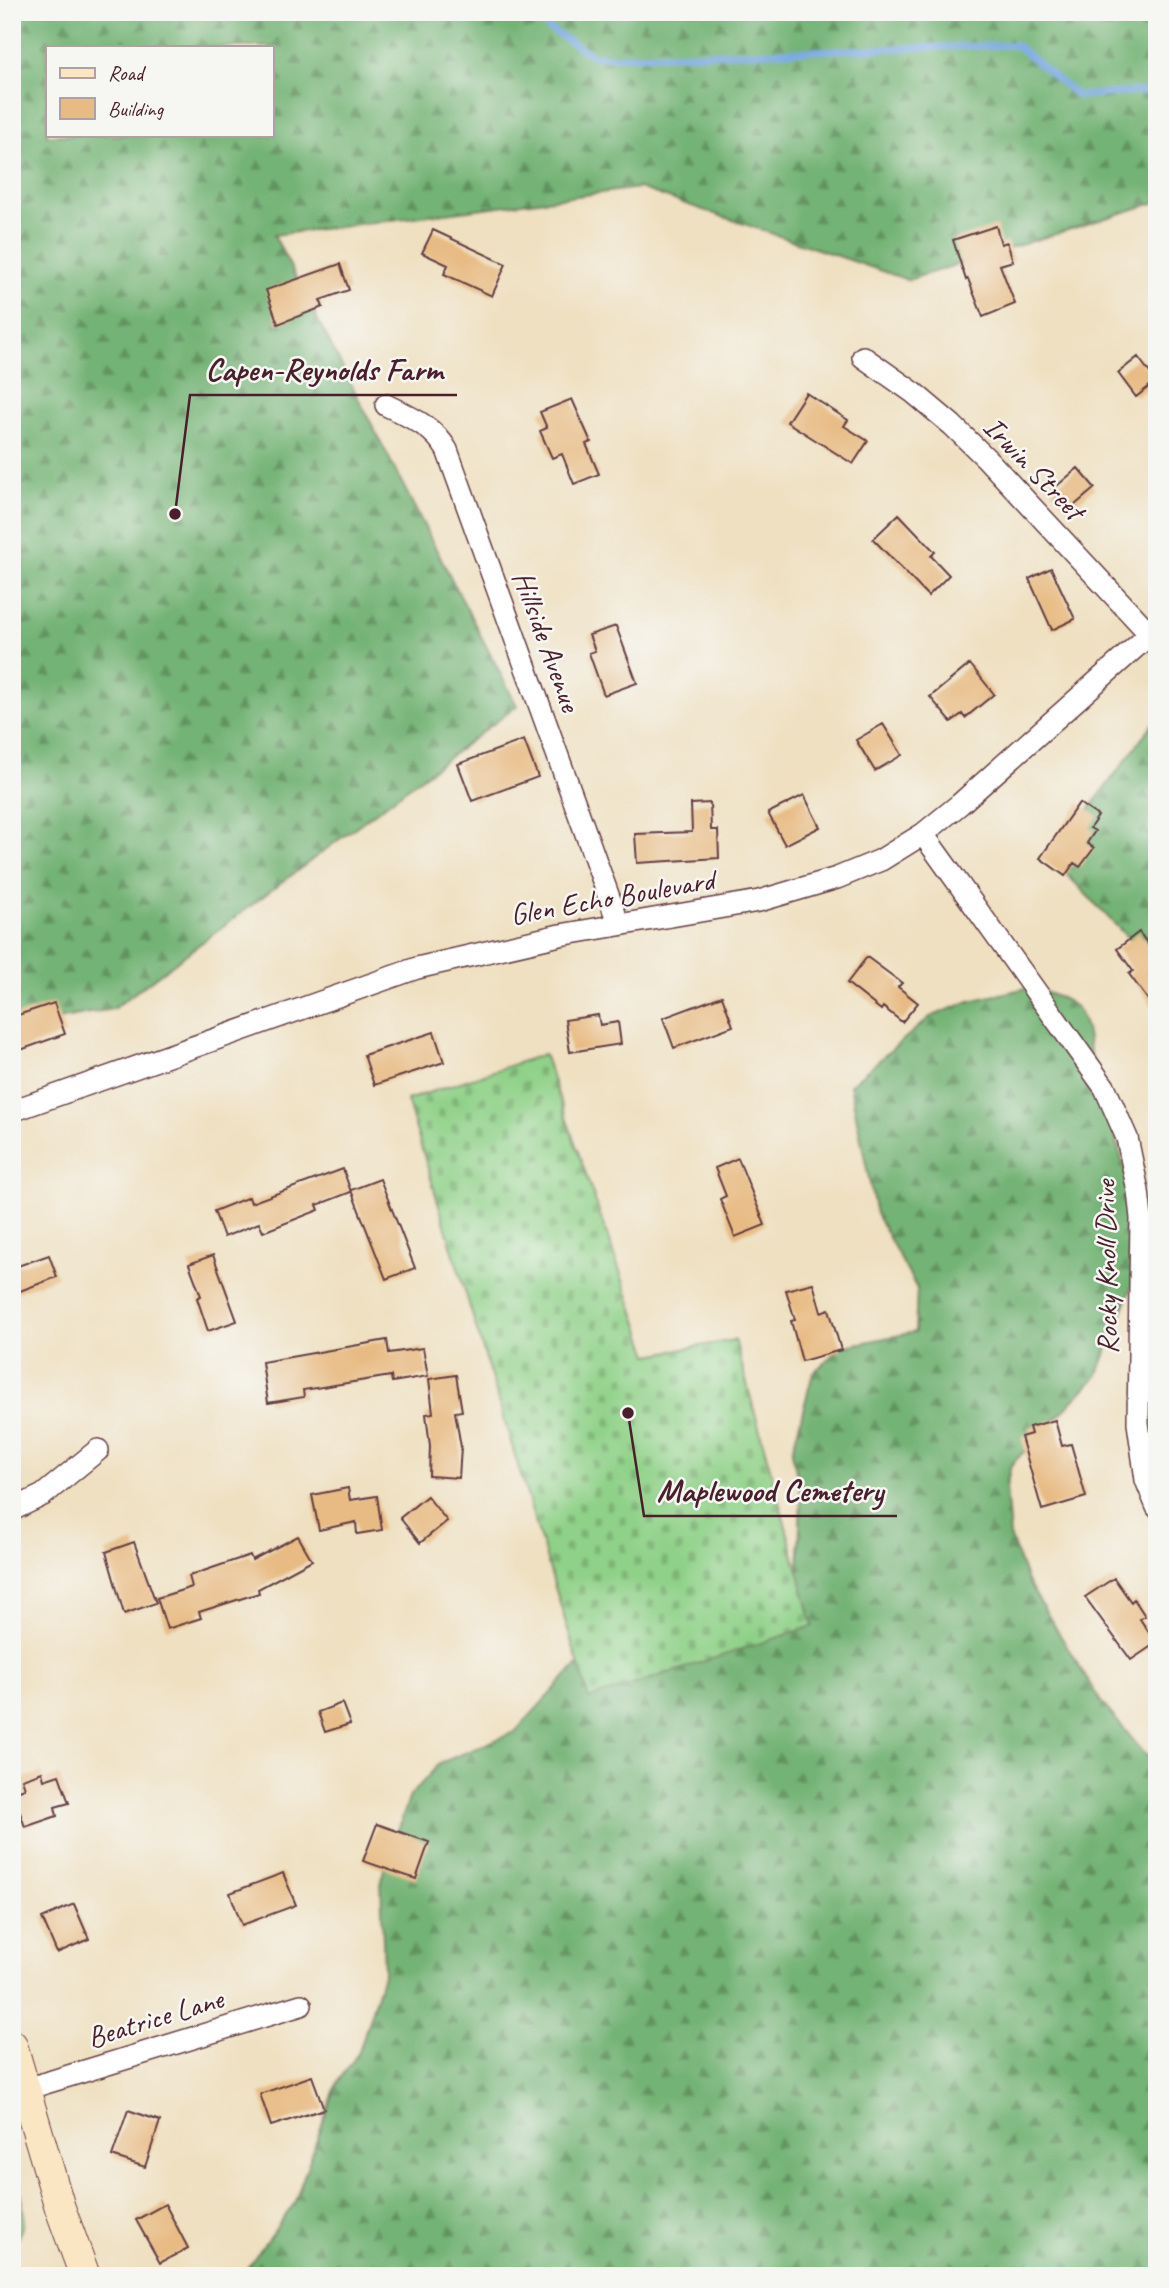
<svg xmlns="http://www.w3.org/2000/svg" width="1169" height="2288" viewBox="0 0 1169 2288" font-family="Caveat,sans-serif">
	<defs>
		<pattern id="grass-tufts" width="24" height="20" patternUnits="userSpaceOnUse" patternTransform="scale(1.75)"><rect width="24" height="20" fill="#8fd188"/><path d="M3 7l-1-3M5 7V3M7 7l1-3M15 17l-1-3M17 17v-4M19 17l1-3" fill="none" stroke="#7db376"/></pattern>
		<pattern id="forest-firs" width="22" height="20" patternUnits="userSpaceOnUse" patternTransform="scale(1.75)"><rect width="22" height="20" fill="#73b374"/><path d="M5 1l3.5 6h-7zM16 11l3.5 6h-7z" fill="#60915f"/></pattern>
		<pattern id="cemetery-stones" width="16" height="16" patternUnits="userSpaceOnUse" patternTransform="scale(1.75)"><rect width="16" height="16" fill="#8fd188"/><path d="M2 7V4a2 2 0 0 1 4 0v3zM10 15v-3a2 2 0 0 1 4 0v3z" fill="#7db376"/></pattern>
	</defs>
	<rect width="100%" height="100%" fill="#f6f6f2"/>
	<filter id="ink" filterUnits="userSpaceOnUse"><feTurbulence type="fractalNoise" baseFrequency=".0143" numOctaves="2"/><feDisplacementMap in="SourceGraphic" scale="14" xChannelSelector="R" yChannelSelector="G"/><feConvolveMatrix kernelMatrix="1 2 1 2 8 2 1 2 1" color-interpolation-filters="sRGB"/></filter>
	<filter id="wash" filterUnits="userSpaceOnUse"><feTurbulence type="fractalNoise" baseFrequency=".00686" numOctaves="4" result="noise"/><feDisplacementMap in="SourceGraphic" scale="28" xChannelSelector="R" yChannelSelector="G"/><feGaussianBlur stdDeviation="1.57" result="paint"/><feColorMatrix in="noise" values="0 0 0 0 0 0 0 0 0 0 0 0 0 0 0 0 0 1.4 0 .05"/><feComposite in="paint" operator="in"/></filter>
	<g filter="url(#wash)">
		<rect width="100%" height="100%" fill="#efe0c1"/>
		<path fill="url(#grass-tufts)" stroke="#6c785a" stroke-width="2" d="M12 2167C21 2197 33 2219 12 2246Z"/>
		<path fill="url(#forest-firs)" stroke="#5e6950" stroke-width="2" fill-rule="evenodd" d="M12 12H1157V202L908 280 639 188 274 235 517 706 113 1009 12 1027ZM47 47H271V135H47Z
			M1157 718V968L1052 859Z
			M1031 987C1072 1003 1083 999 1089 1047L1131 1191 1140 1265 1097 1376 1011 1465 1006 1487 1010 1536 1027 1581 1101 1702 1157 1768V2276H241L294 2204 337 2083 359 2052 384 1971 381 1879 410 1796 440 1763 515 1732 572 1670 607 1642 798 1582 801 1495 792 1452 813 1373 841 1347 915 1332 917 1289 876 1214 850 1085 930 1017 970 1001Z"/>
		<path fill="url(#cemetery-stones)" stroke="#6c785a" stroke-width="2" d="M544 1054 649 1355 735 1340 813 1626 589 1699 407 1100Z"/>
		<g fill="none" stroke-linecap="round" stroke-linejoin="round">
			<path stroke="#76a6e0" stroke-width="7" d="M522 12 595 57 1016 45 1078 96 1157 90"/>
		</g>
		<g id="blocks">
			<path fill="#e8bb84" d="M996 226 1001 244 1007 242 1013 261 1000 265 1015 304 983 317 968 279 966 280 953 240Z
				M433 230 506 264 492 296 444 274 448 265 422 253Z
				M340 264 349 290 320 300 323 307 278 324 266 290Z
				M1138 357 1156 381 1136 397 1118 373Z
				M806 393 848 420 844 426 868 441 853 464 787 422Z
				M572 399 591 442 586 444 599 474 574 484 562 454 552 458 540 431 547 428 540 412Z
				M1078 468 1095 488 1069 510 1052 490Z
				M899 514 935 552 931 556 949 575 928 596 873 539Z
				M1051 568 1075 619 1052 630 1029 579Z
				M616 626 637 683 604 695 589 653 595 651 589 635Z
				M970 664 994 694 965 718 962 714 951 722 930 697Z
				M883 724 902 755 875 771 856 740Z
				M524 740 538 777 472 801 458 764Z
				M804 795 820 827 785 845 768 813Z
				M710 803 711 830H718L719 858 637 863 635 834 692 832 691 804Z
				M1079 803 1098 816 1090 828 1095 831 1087 843 1094 848 1080 867 1074 863 1065 876 1040 858Z
				M1139 932 1157 956V1012L1129 974 1133 971 1117 949Z
				M867 957 902 983 898 987 918 1003 902 1022 883 1007 881 1010 847 983Z
				M722 996 733 1026 674 1048 663 1018Z
				M54 1003 65 1034 12 1053V1017Z
				M598 1015 600 1025 618 1022 621 1044 570 1052 565 1020Z
				M434 1032 444 1062 374 1085 364 1055Z
				M738 1158 765 1225 735 1237 720 1199 726 1196 715 1168Z
				M343 1169 351 1192 317 1205 319 1210 263 1232 259 1223 224 1237 214 1211 249 1197 251 1203Z
				M380 1179 415 1268 386 1279 351 1190Z
				M49 1255 57 1277 12 1294V1268Z
				M213 1255 237 1321 208 1331 197 1298 201 1296 189 1264Z
				M813 1283 821 1312 829 1309 841 1350 802 1361 791 1321 795 1320 786 1290Z
				M387 1340 389 1353 423 1348 428 1376 392 1382 391 1376 303 1390 304 1397 268 1403 262 1362Z
				M456 1375 462 1411 455 1412 461 1447 459 1478 429 1476 430 1446 426 1414 433 1413 429 1379Z
				M1055 1420 1062 1446 1071 1444 1086 1497 1042 1510 1021 1437 1031 1434 1029 1427Z
				M348 1488 350 1500 377 1496 382 1530 357 1534 356 1522 319 1530 312 1495Z
				M427 1496 447 1521 420 1543 400 1518Z
				M298 1536 312 1560 258 1589 259 1593 199 1612 201 1618 167 1629 157 1598 192 1587 189 1576 250 1555 252 1560Z
				M134 1542 156 1603 124 1614 106 1552Z
				M1114 1578 1131 1602 1134 1599 1145 1616 1140 1619 1156 1643 1131 1660 1085 1597Z
				M342 1703 350 1724 325 1732 318 1712Z
				M42 1772 44 1780 59 1775 69 1803 55 1807 57 1816 25 1827 13 1792 25 1788 22 1779Z
				M377 1824 429 1842 416 1879 363 1861Z
				M283 1873 296 1905 242 1925 230 1893Z
				M74 1904 89 1939 57 1953 42 1918Z
				M312 2076 324 2109 271 2126 260 2094Z
				M128 2110 160 2121 145 2167 112 2156Z
				M165 2204 188 2248 160 2263 136 2220Z"/>
		</g>
	</g>
	<g filter="url(#ink)">
		<use href="#blocks" fill-opacity="0" stroke="#633c42" stroke-width="2"/>
		<g fill="none" stroke-linecap="round" stroke-linejoin="round">
			<g stroke="#633c42" stroke-width="24">
				<path id="minor" d="M863 357 914 393 952 425 987 459 1150 634
					M386 405C410 417 433 426 447 450L619 925
					M923 834 1105 1088 1127 1138 1138 1191 1141 1218 1138 1423 1146 1480 1157 1507
					M12 1111 417 968 560 935 759 901 837 878 881 860 923 834 960 804 1157 628
					M12 1510 43 1495 98 1450
					M26 2089 301 2005"/>
			</g>
			<g stroke="#633c42" stroke-width="32">
				<path id="secondary" d="M12 2045 60 2208 85 2276"/>
			</g>
			<use href="#minor" stroke="#fff" stroke-width="21"/>
			<use href="#secondary" stroke="#fbe6c4" stroke-width="30"/>
		</g>
	</g>
	<g text-anchor="middle" dominant-baseline="central" stroke-width="5" stroke-linejoin="round" paint-order="stroke">
		<g font-size="30" fill="#4a1f2b" stroke="#f6f6f2">
			<text transform="translate(1034 468) rotate(46)">Irwin Street</text>
			<text transform="translate(547 641) rotate(70)">Hillside Avenue</text>
			<text transform="translate(612 897) rotate(-10)">Glen Echo Boulevard</text>
			<text transform="translate(1106 1267) rotate(-91)">Rocky Knoll Drive</text>
			<text transform="translate(155 2018) rotate(-17)">Beatrice Lane</text>
		</g>
	</g>
	<path fill="none" stroke="#4a1f2b" stroke-width="2.5" d="M175 514L190 395H457M628 1413L644 1516H897"/>
	<g fill="#4a1f2b" stroke="#f6f6f2" stroke-width="2.5">
		<circle cx="175" cy="514" r="7"/>
		<circle cx="628" cy="1413" r="7"/>
	</g>
	<g font-size="32" text-anchor="middle" font-weight="bold" fill="#4a1f2b" stroke="#f6f6f2" stroke-width="5" stroke-linejoin="round" paint-order="stroke">
		<text x="324" y="380">Capen-Reynolds Farm</text>
		<text x="770" y="1501">Maplewood Cemetery</text>
	</g>
	<rect width="1169" height="2288" fill="none" stroke="#f6f6f2" stroke-width="42"/>
	<rect x="46" y="46" width="228" height="91" fill="#f6f6f2" stroke="#b1a0a2" stroke-width="2"/>
	<rect x="60" y="68" width="35" height="10" fill="#fbe6c4" stroke="#b1a0a2" stroke-width="2"/>
	<text x="108" y="80" font-size="21" fill="#4a1f2b">Road</text>
	<rect x="60" y="98" width="35" height="21" fill="#e8bb84" stroke="#b1a0a2" stroke-width="2"/>
	<text x="108" y="116" font-size="21" fill="#4a1f2b">Building</text>
</svg>
